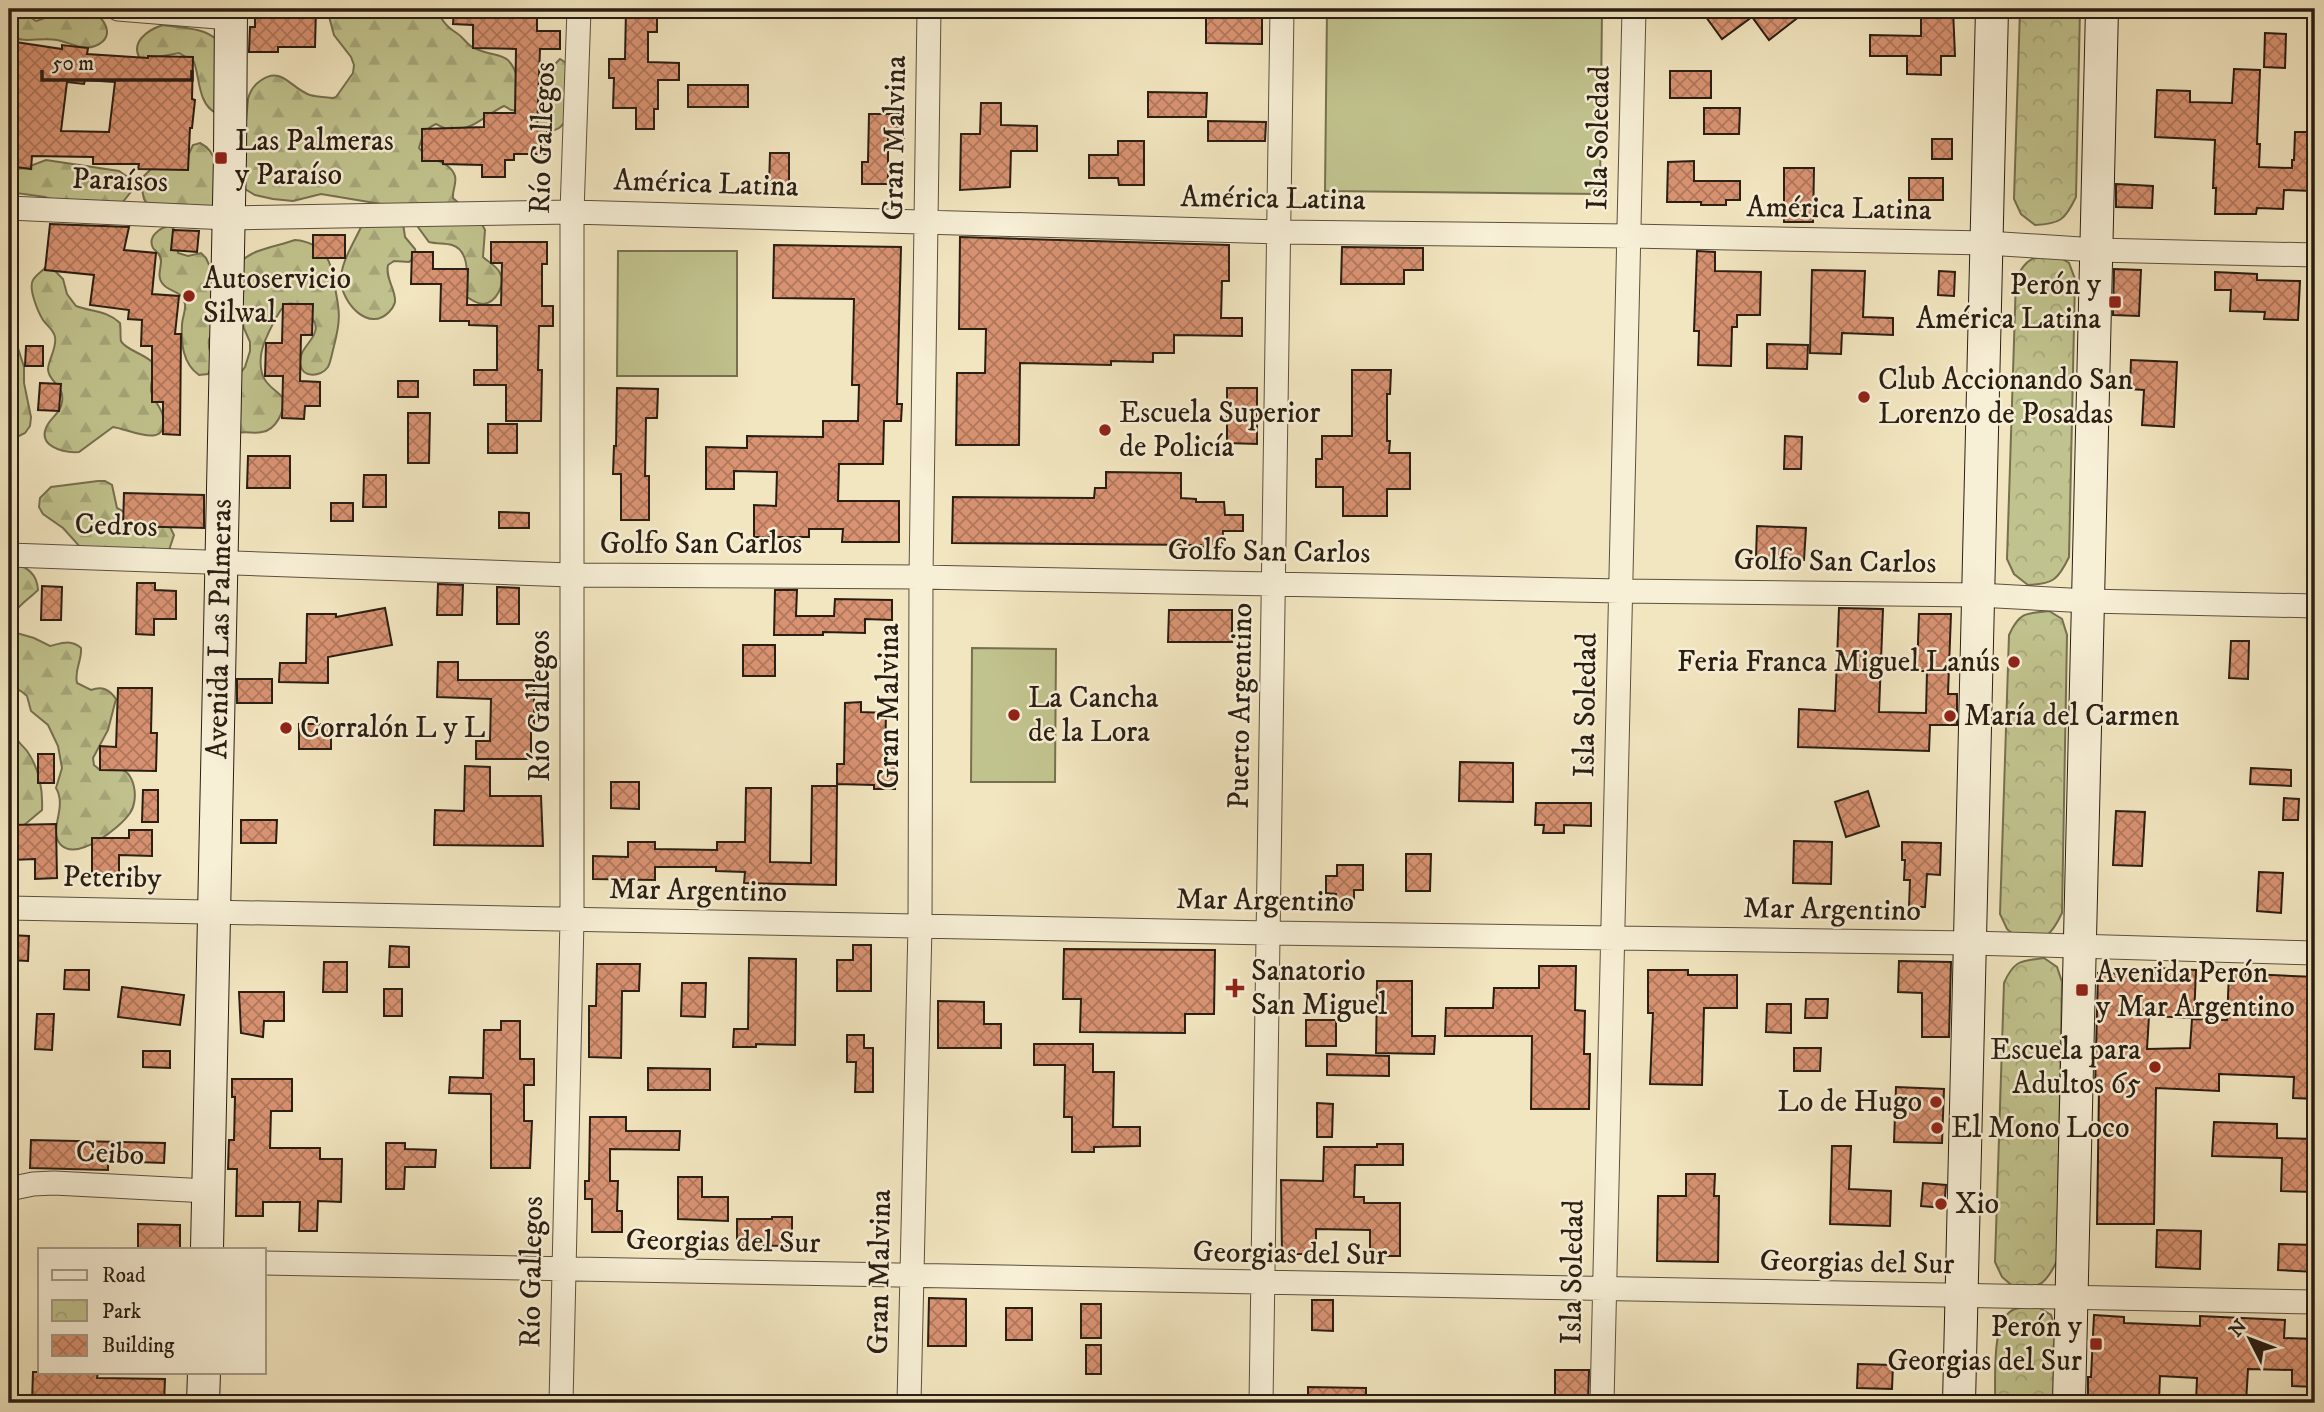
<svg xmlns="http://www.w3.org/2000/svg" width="2324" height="1412" viewBox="0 0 2324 1412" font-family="'IM FELL DW Pica',serif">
	<defs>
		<pattern id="forest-firs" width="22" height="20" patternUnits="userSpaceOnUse" patternTransform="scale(1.75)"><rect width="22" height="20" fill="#c1c38e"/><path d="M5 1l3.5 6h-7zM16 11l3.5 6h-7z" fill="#a6a77a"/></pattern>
		<pattern id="park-crowns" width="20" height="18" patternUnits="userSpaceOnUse" patternTransform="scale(1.75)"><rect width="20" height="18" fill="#c1c38e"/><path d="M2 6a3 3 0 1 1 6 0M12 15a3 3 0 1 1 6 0" fill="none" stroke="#a6a77a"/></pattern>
		<pattern id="building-cross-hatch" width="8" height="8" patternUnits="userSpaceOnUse" patternTransform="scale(1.75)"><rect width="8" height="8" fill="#d99372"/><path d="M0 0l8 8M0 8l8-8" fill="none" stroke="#b0775c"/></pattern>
	</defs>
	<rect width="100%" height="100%" fill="#f2e6c0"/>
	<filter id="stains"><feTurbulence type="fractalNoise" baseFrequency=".00286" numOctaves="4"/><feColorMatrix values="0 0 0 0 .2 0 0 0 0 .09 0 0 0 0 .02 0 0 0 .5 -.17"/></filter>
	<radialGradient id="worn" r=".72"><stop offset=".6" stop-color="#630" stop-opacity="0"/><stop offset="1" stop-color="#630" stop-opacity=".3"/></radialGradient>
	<path fill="#c1c38e" stroke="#767050" stroke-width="2" d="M1327 9H1602L1600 194 1325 191Z
		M618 251H737V376H617Z
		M972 648 1056 649 1055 782H971Z"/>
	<path fill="url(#forest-firs)" stroke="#767050" stroke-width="2" d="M9 9H25L30 17 36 21C48 18 66 9 78 9 100 8 121 36 95 46 82 51 69 42 57 40 40 37 25 44 9 36Z
		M327 9H438C441 21 447 27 458 34 464 38 467 45 474 48 500 60 508 48 519 81 542 84 545 74 560 59L571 66C571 76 573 108 570 116 568 120 562 125 559 128 545 137 536 124 530 113L511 110 504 106C487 114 473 130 452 130 447 130 440 126 436 124 424 129 422 137 419 148 427 161 449 159 455 176 457 183 452 191 453 198L482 224 485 230 483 257C488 262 497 266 500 273 506 284 496 303 483 304 477 304 472 300 467 297 466 282 472 251 452 245 445 243 437 244 429 242L415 223 381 204 321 194 293 201 273 199 255 195 240 186 248 99C250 91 253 86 260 81 282 65 290 88 310 95 317 97 326 97 333 98L336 97 353 73 354 65 351 57 334 35Z
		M163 25C180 28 204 27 217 40L216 113C198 104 200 79 194 62L179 53 141 60C129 43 147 30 163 25Z
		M200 143C223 154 217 185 218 206L151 212 144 199 140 180 151 169 187 158 193 145Z
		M46 160 119 171 132 180 134 188 118 208 61 203 45 197 9 192V170L25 168Z
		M403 223 405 237 415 249 416 256 409 262 394 261 388 265C385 279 396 289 395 302 394 306 392 309 389 312 369 333 342 303 341 281 340 263 355 241 362 225Z
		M170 226 176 231 178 253 188 256 201 253 206 258 226 302C222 313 211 330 209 340 207 354 217 358 208 374L199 375C183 364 181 344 182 325 182 318 186 311 185 304 183 290 169 293 162 283 157 276 161 269 161 261 161 254 157 253 153 248 147 236 161 227 170 226Z
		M295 240C308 241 320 247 327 258 332 266 332 274 334 283 340 311 341 319 334 346 332 353 331 361 328 367 321 377 302 379 300 363 298 342 335 334 302 308 298 305 293 302 287 304 280 306 264 341 262 350 260 357 260 369 263 376 267 387 277 390 284 399 284 412 276 430 262 432 254 434 247 431 238 433L227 390 245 367 250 351V342L239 317V263C254 248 276 247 295 240Z
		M45 268 53 269 63 279 67 294 76 306C92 312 106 310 120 323 121 329 120 336 121 341 125 350 146 354 154 364 155 373 150 382 151 391 153 400 161 407 163 416 169 451 129 429 113 427L79 452C63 453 35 446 48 424 53 416 61 412 62 402 65 385 48 382 48 369 49 358 57 348 55 337 54 330 47 326 43 320 38 312 28 288 33 280 36 275 41 272 45 268Z
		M9 338 17 345 24 367V383L31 417 30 426 25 433 11 440H9Z
		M98 481H105L112 485 117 508 130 515 167 521 174 535 169 550 91 559 63 528 43 514 39 507 40 498 51 487Z
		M9 563C25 565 37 573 38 590 25 603 5 612 13 632L34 638 50 646C62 643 71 639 81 648 82 661 74 670 77 683L91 690C102 686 109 689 116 699L108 730 93 758 94 765 100 770C105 770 111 768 116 768 136 770 139 800 130 813 120 828 78 861 61 845 47 831 68 808 56 788L62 768 58 746 48 725 31 711 27 696 21 691 9 686Z
		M9 722C14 728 14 736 19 742 21 745 24 747 27 751 39 768 43 789 42 810L23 826 9 844Z"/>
	<path fill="url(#park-crowns)" stroke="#767050" stroke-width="2" d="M2020 9H2080L2076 197C2065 220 2060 224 2035 225L2021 214 2014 199Z
		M2056 255 2069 263 2075 279 2069 557C2058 580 2053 584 2028 585L2014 574 2007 559 2016 279C2026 257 2033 257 2056 255Z
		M2049 611 2062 619 2067 635 2062 913C2051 936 2046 940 2021 941L2007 929 2000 914 2009 635C2019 613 2025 613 2049 611Z
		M2044 958 2057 967 2062 982 2057 1261C2046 1283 2041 1288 2016 1289L2002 1277 1995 1262 2004 983C2014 960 2021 961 2044 958Z
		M2038 1307 2051 1315 2056 1331 2055 1403H1995C1996 1380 1990 1318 2015 1309 2022 1307 2031 1307 2038 1307Z"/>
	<path fill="url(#building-cross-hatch)" stroke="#2a1e13" stroke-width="2" fill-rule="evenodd" d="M255 9H316L315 47H278V52H249L250 27H255Z
		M454 9H537V31H560V49H540L537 129H547V154H514V160H505V177H482V165L443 164V161H422V129L484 127V113H515L516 49 473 48V25L453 24Z
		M626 9H657V32H648V62L679 63V80H658V109H654V129H636V108H613L614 78H609V59H625Z
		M1206 9H1262V44L1206 43Z
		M1717 9H1809L1769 40 1752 17 1722 39 1706 17Z
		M1921 9H1953L1955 56H1941V75L1907 74V56H1870V35L1921 36Z
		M2265 33 2286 34 2285 68 2264 67Z
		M9 41 62 49V45L88 48 87 54 148 58V56L193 57 192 99 195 100 192 128H190L188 170 138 169 139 164H93V157L32 156 31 169 9 166ZM85 80 115 82 109 132 61 131 67 82 84 84Z
		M2234 69 2260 70 2257 144H2260L2259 167 2292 168V160H2294L2295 132H2313L2312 191 2284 190 2283 209 2257 208 2256 214H2215L2216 188H2213L2215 140 2155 137 2157 90 2190 91V102L2232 103Z
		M1670 71H1711V98H1670Z
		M688 85H748V107H688Z
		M1148 92 1207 93 1206 117H1148Z
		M981 103H1001V125L1037 126V151H1011L1010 187 960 190 961 134H980Z
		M1704 108H1740L1739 134H1704Z
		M869 114H904V138H888V184H862V162H868Z
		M1208 121 1266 122 1265 141H1208Z
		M1932 139H1952V159H1932Z
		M1118 141H1144V185H1119L1118 178H1089V155H1118Z
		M770 153H789V186H769Z
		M1694 161V181H1740V200H1726V205H1701V202H1667L1668 162Z
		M1784 168H1814L1813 222H1784Z
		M1909 178H1943V200H1909Z
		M2116 184 2153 186 2152 208 2116 207Z
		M50 224 129 227 124 250 156 253 152 294 179 296 175 334H181L180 435 163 434V402H152V346H141L142 320 128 319 129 310 90 305 94 275 45 270Z
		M173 230 199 231 197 252 171 250Z
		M313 235H345V258H313Z
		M960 237 1229 245V281H1222L1221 318H1242V336L1174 335V353H1153V362L1111 361V365L1020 363 1019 445H956L957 373H985L986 329H959Z
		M491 242H547V264H542V306H553V326H539L538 370H542L541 421H506V385H474V370H497V326L469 325V321H440L441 284H411L412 252H433V269H468L467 305H501L502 263H491Z
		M774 245 901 247 897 404H902L901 421H884L883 464H839L838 501H899V542H842L843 529H809V537H754V505L776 506 777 472 734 471V489H706V447L747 448V436L823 437V421H858L859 385H852L854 299 773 298Z
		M1342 247 1423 248V270H1404V284H1341Z
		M1697 251 1715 252V271L1761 272 1760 315H1737V327H1732L1731 366 1698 365 1699 331H1694Z
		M2114 269 2141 270 2139 316 2113 315Z
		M1812 270 1865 271 1863 317 1893 318V335L1842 333 1841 354 1810 353Z
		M1939 271 1955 272 1954 296 1938 295Z
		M2215 272 2257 274V280L2300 281 2298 320 2264 319 2265 312 2230 311 2231 290H2215Z
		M283 304H313L312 335H301L300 381 320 382V406H305L304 419 282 418 283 376H265L266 343H282Z
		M1767 344 1808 345 1807 369 1767 368Z
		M26 346H43V366H25Z
		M2131 360 2177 362 2174 427 2142 425 2144 390 2130 389Z
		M1352 370H1391L1390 394H1387V441H1390L1389 453H1410V489H1387V516H1343V487H1316V459H1322V436H1352Z
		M398 381H418V397H398Z
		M40 383 61 384 59 411 38 410Z
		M617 388 658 389 657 418H646L645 476H649V520H621V474H613L614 446H616Z
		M1227 388H1257V444L1227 443Z
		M408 413H430L429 463H408Z
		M488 424H517V453H488Z
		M1785 436 1802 437 1801 469H1784Z
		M248 456H290V488H247Z
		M1106 472 1181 473V498L1196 499V502H1224L1225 515H1243V531H1223L1222 547H1201V545L952 543 953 497 1094 498 1095 488H1106Z
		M364 475H386V507H363Z
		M124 493 204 495V528L123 526Z
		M331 503H353V521H331Z
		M499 512 529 513V528H499Z
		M1757 526 1806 528 1804 560 1756 558Z
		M137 583H155V590L176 591V619H154V635L136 634Z
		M438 584 463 585 462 615H437Z
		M42 586 62 587 61 620H41Z
		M497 587 519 588V624H497Z
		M775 590H797L796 616H834L835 599 892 600V620L865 619V633L823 632V635H774Z
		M385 608 392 645 328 657V683L279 682 280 663H306L307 614H336V617Z
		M1839 608 1883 609 1879 712 1926 713 1927 671H1917L1919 614H1951L1948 694H1957V725H1930L1929 751 1798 747 1799 709 1835 711Z
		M1169 610H1232V642H1168Z
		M2231 641H2249L2248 679 2229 678Z
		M743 645H775V676H743Z
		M438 662H458V680H534V727H531V759H476V741H490L491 699 437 697Z
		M237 679H272V703H237Z
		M118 688H152L151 733H157L156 771 100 770V746L116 747Z
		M861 702V712L886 713 885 760 896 761 895 789H874V785L837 784V764H844L845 703Z
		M299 724H331V749H299Z
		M38 754H54V783H38Z
		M1460 762 1513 763V802L1459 801Z
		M465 766 490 767V796H541L543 846 434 845 435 810 464 811Z
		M2251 768 2291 770V786L2250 784Z
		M611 782H639V809L611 808Z
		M812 786H837L836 885 744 883 745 872 716 871V867H655V880L593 879V856L628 857V842H655V849L717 850V842H745L746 788H771L770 862 811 863Z
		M143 790H158V822H142Z
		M1868 791 1879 826 1846 837 1835 802Z
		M2284 798 2299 799 2298 820H2283Z
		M1536 803H1591V826L1564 825V833H1543L1544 825H1535Z
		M2116 811 2145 812 2142 866 2113 865Z
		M241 820H277L276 843H241Z
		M56 824 57 878 35 879V859L12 860 11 825Z
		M129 830H152V856L119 855V876L92 875V838H129Z
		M1794 841 1832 842 1831 884 1793 883Z
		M1902 842 1941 843 1940 875 1927 874 1925 907H1909L1910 880H1904L1905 860H1902Z
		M1406 854H1431L1430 891H1406Z
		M1337 865H1363V890H1354V904H1337L1336 894 1326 893V876H1337Z
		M2259 872 2283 873 2281 913 2257 911Z
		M9 935 29 936 28 961 9 960Z
		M853 945H871V991H837V960H853Z
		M390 946 409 947V967H389Z
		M1064 949 1215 950 1214 1014H1185V1033L1080 1032 1081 999H1063Z
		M749 958 796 959 795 1045 756 1044V1047H733L734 1029H748Z
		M1899 961 1951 962 1949 1037H1922V993L1898 992Z
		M324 962H347V992H323Z
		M597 964H640L639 991H622L621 1058 589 1057V1006H596Z
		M1539 966H1576L1575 1010 1585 1011 1584 1054H1590L1589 1109H1531L1532 1036H1445L1446 1008H1493L1494 988H1539Z
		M2155 968 2196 970 2194 1018 2149 1016 2147 1049 2190 1048 2192 1019 2227 1020 2229 973 2315 977V1099L2293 1098 2294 1077 2219 1074V1091L2156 1088 2154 1224H2097L2099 1089H2095L2098 973 2155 975Z
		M65 970H89V990L64 989Z
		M1648 970H1688V975H1737V1008H1704L1702 1085 1650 1084 1653 1013H1648Z
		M1377 981H1412V1036H1435L1434 1054 1376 1053Z
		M682 983H706L705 1017 681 1016Z
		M122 987 184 995 180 1025 118 1017Z
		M384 989H402V1016H384Z
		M239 992H284V1021H264L263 1037 241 1033Z
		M1806 999H1828L1827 1018H1805Z
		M938 1001 984 1002V1024H1001V1048H938Z
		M1767 1004H1791V1033L1766 1032Z
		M37 1014H54L52 1050 35 1049Z
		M1306 1020H1336V1046H1306Z
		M501 1021H520V1059H534V1085H524V1121H532L530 1168H491V1094L449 1093 450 1077 483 1078 484 1030H501Z
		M847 1035H864V1048H873V1092H855L856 1062H847Z
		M1034 1044H1093V1072H1114L1113 1127H1140V1146L1094 1147V1152H1072V1117H1064L1065 1065H1034Z
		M1794 1048H1821L1820 1071H1794Z
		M143 1051H170V1068L143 1067Z
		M1327 1054 1389 1056V1076L1327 1075Z
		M648 1068 710 1069V1090H648Z
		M232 1079H292V1111H271L270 1148H320V1159H342L341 1202 318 1201 317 1231H299L300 1202H263V1216H236L237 1169H228L229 1140H234L235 1097H232Z
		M1896 1087 1944 1089 1942 1143 1894 1142Z
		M1317 1103 1333 1104 1332 1137H1317Z
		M590 1117H626V1131H680L679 1150 610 1149V1181H618L617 1211H622V1232H592V1199H585V1181H589Z
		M2214 1122 2277 1124V1138L2315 1139V1192L2281 1191 2282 1158 2212 1156Z
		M31 1140 165 1143 164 1163 108 1161V1170L30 1168Z
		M386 1143H405V1149L436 1150 435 1167H405L404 1189H386Z
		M1377 1144H1403V1165H1355L1354 1197H1364V1203H1400V1256H1370V1230L1316 1229V1254H1282L1281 1180 1323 1181 1324 1147H1377Z
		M1832 1146H1851L1849 1189 1891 1191 1890 1226 1830 1224Z
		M1686 1174H1715L1714 1196H1719L1718 1262 1657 1261 1658 1196H1686Z
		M678 1177H702V1197H728V1221L678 1219Z
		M1923 1183 1946 1185 1944 1208 1921 1206Z
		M772 1217H792V1246L737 1245V1219H772Z
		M138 1224 180 1225V1249H138Z
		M2157 1230 2201 1231 2200 1269 2156 1267Z
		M2279 1244 2315 1245V1272L2278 1270Z
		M929 1298 966 1299V1346H928Z
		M1312 1300H1333V1331L1312 1330Z
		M1081 1304H1101V1338H1081Z
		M1006 1308H1032V1340H1006Z
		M2094 1315 2124 1317V1323L2200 1326V1316L2285 1320 2284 1338 2315 1339V1387L2292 1386V1370L2248 1369 2246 1403 2196 1402 2197 1378 2160 1376 2159 1400 2088 1398V1377H2091Z
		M1086 1345H1101V1374H1086Z
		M1858 1364 1893 1365 1892 1389 1857 1388Z
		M1555 1370H1589L1588 1403H1555Z
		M33 1372H98L97 1378 165 1379 164 1403H32Z
		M1308 1387 1366 1388V1403H1308Z"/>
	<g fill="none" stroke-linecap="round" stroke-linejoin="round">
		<g stroke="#5c503e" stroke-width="25">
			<path id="street" d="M118 9 230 18
				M9 208 228 218 572 212 1277 232 1629 236 1987 243 2096 250 2315 255
				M9 555 571 575 921 577 1620 591 1978 595 2088 601 2315 606
				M9 908 1269 933 1970 943 2315 953
				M9 1189 33 1184 54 1183 208 1191
				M264 1263C948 1280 1632 1290 2315 1302
				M561 1403 572 920V212L579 9
				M909 1403 920 926 921 577 929 9
				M1261 1403C1272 938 1271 474 1282 9
				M1602 1403 1634 9"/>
		</g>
		<g stroke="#2a1e13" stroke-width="34">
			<path id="secondary" d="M207 1249 230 156 231 9
				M203 1403 204 1372
				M1959 1403 1992 9
				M2069 1403 2102 9"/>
		</g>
		<use href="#street" stroke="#f7efd6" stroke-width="23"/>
		<use href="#secondary" stroke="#f7efd6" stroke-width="32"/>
	</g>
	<g fill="#8f2418" stroke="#f7efd6" stroke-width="2.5">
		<rect x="214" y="151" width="14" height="14" rx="3.5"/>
		<circle cx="189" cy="296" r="7"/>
		<rect x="2108" y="295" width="14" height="14" rx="3.5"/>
		<circle cx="1864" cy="397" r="7"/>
		<circle cx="1105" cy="430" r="7"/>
		<circle cx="2014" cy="662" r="7"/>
		<circle cx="1014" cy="715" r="7"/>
		<circle cx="1950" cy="716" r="7"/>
		<circle cx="286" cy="728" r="7"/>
		<path d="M1231.5 977.5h7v7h7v7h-7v7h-7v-7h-7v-7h7z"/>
		<rect x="2075" y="983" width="14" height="14" rx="3.5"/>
		<circle cx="2155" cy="1067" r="7"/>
		<circle cx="1936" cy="1102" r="7"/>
		<circle cx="1937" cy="1128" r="7"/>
		<circle cx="1941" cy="1204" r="7"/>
		<rect x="2089" y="1337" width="14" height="14" rx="3.5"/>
	</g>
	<g text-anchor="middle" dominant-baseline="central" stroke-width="5" stroke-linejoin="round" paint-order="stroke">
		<g font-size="30" fill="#2a1e13" stroke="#f7efd6">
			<text transform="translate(543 138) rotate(-88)">Río Gallegos</text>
			<text transform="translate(895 138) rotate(-89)">Gran Malvina</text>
			<text transform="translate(1599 138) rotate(-89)">Isla Soledad</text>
			<text transform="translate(120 181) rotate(2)">Paraísos</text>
			<text transform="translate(706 184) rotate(2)">América Latina</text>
			<text transform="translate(1273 199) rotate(1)">América Latina</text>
			<text transform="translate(1839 209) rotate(1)">América Latina</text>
			<text transform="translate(116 526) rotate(2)">Cedros</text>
			<text x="701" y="544">Golfo San Carlos</text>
			<text transform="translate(1269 552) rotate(1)">Golfo San Carlos</text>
			<text transform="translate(1835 562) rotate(1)">Golfo San Carlos</text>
			<text transform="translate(220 629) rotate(-89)">Avenida Las Palmeras</text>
			<text transform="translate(1586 705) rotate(-89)">Isla Soledad</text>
			<text transform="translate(540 706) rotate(-90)">Río Gallegos</text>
			<text transform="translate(889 706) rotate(-90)">Gran Malvina</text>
			<text transform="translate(1241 706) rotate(-89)">Puerto Argentino</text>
			<text transform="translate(112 878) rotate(1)">Peteriby</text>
			<text transform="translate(698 891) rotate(1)">Mar Argentino</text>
			<text transform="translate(1265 901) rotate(1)">Mar Argentino</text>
			<text transform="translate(1832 910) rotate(1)">Mar Argentino</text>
			<text transform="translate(110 1154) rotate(3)">Ceibo</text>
			<text transform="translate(723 1242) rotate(1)">Georgias del Sur</text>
			<text transform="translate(1290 1254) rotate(1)">Georgias del Sur</text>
			<text transform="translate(1857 1263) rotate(1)">Georgias del Sur</text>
			<text transform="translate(532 1272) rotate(-89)">Río Gallegos</text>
			<text transform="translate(880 1272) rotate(-89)">Gran Malvina</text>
			<text transform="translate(1573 1272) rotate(-89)">Isla Soledad</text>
		</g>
		<g font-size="30" fill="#2a1e13" stroke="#f7efd6" text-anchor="start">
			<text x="235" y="141">Las Palmeras<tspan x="235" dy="34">y Paraíso</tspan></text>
			<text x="203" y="279">Autoservicio<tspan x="203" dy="34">Silwal</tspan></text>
			<text x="2101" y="285" text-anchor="end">Perón y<tspan x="2101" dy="34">América Latina</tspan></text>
			<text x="1878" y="380">Club Accionando San<tspan x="1878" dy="34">Lorenzo de Posadas</tspan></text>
			<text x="1119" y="413">Escuela Superior<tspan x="1119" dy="34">de Policía</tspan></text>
			<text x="2000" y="662" text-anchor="end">Feria Franca Miguel Lanús</text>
			<text x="1028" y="698">La Cancha<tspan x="1028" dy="34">de la Lora</tspan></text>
			<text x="1964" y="716">María del Carmen</text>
			<text x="300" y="728">Corralón L y L</text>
			<text x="1251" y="971">Sanatorio<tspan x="1251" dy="34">San Miguel</tspan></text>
			<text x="2096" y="973">Avenida Perón<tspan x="2096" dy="34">y Mar Argentino</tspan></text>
			<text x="2141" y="1050" text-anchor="end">Escuela para<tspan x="2141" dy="34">Adultos 65</tspan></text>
			<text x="1922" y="1102" text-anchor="end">Lo de Hugo</text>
			<text x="1951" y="1128">El Mono Loco</text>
			<text x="1955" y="1204">Xio</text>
			<text x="2082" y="1327" text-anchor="end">Perón y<tspan x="2082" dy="34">Georgias del Sur</tspan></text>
		</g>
	</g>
	<rect width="2324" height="1412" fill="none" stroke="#f2e6c0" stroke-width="35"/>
	<rect x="10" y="10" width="2303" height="1391" fill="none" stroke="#2a1e13" stroke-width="3.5"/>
	<rect x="18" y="18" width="2289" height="1377" fill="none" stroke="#2a1e13" stroke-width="2"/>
	<rect x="38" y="1248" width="228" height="126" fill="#f7efd6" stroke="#a59b88" stroke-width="2"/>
	<rect x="52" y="1270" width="35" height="10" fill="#f7efd6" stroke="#a59b88" stroke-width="2"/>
	<text x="102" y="1282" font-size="21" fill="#2a1e13">Road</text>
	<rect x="52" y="1300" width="35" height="21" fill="url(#park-crowns)" stroke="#a59b88" stroke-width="2"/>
	<text x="102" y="1318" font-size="21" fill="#2a1e13">Park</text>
	<rect x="52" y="1335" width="35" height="21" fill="url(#building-cross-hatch)" stroke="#a59b88" stroke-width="2"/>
	<text x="102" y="1352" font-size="21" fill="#2a1e13">Building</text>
	<g transform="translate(2250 1339) rotate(312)" stroke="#f7efd6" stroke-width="5" paint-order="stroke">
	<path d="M0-5L12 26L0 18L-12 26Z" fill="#2a1e13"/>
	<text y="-10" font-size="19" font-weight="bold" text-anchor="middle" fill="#2a1e13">N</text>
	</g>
	<path d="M42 70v10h150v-10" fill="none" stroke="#2a1e13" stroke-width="3.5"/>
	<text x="52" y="70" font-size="21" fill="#2a1e13" stroke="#f7efd6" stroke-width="5" paint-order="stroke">50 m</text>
	<rect width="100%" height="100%" filter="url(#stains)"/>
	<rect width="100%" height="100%" fill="url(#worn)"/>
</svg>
